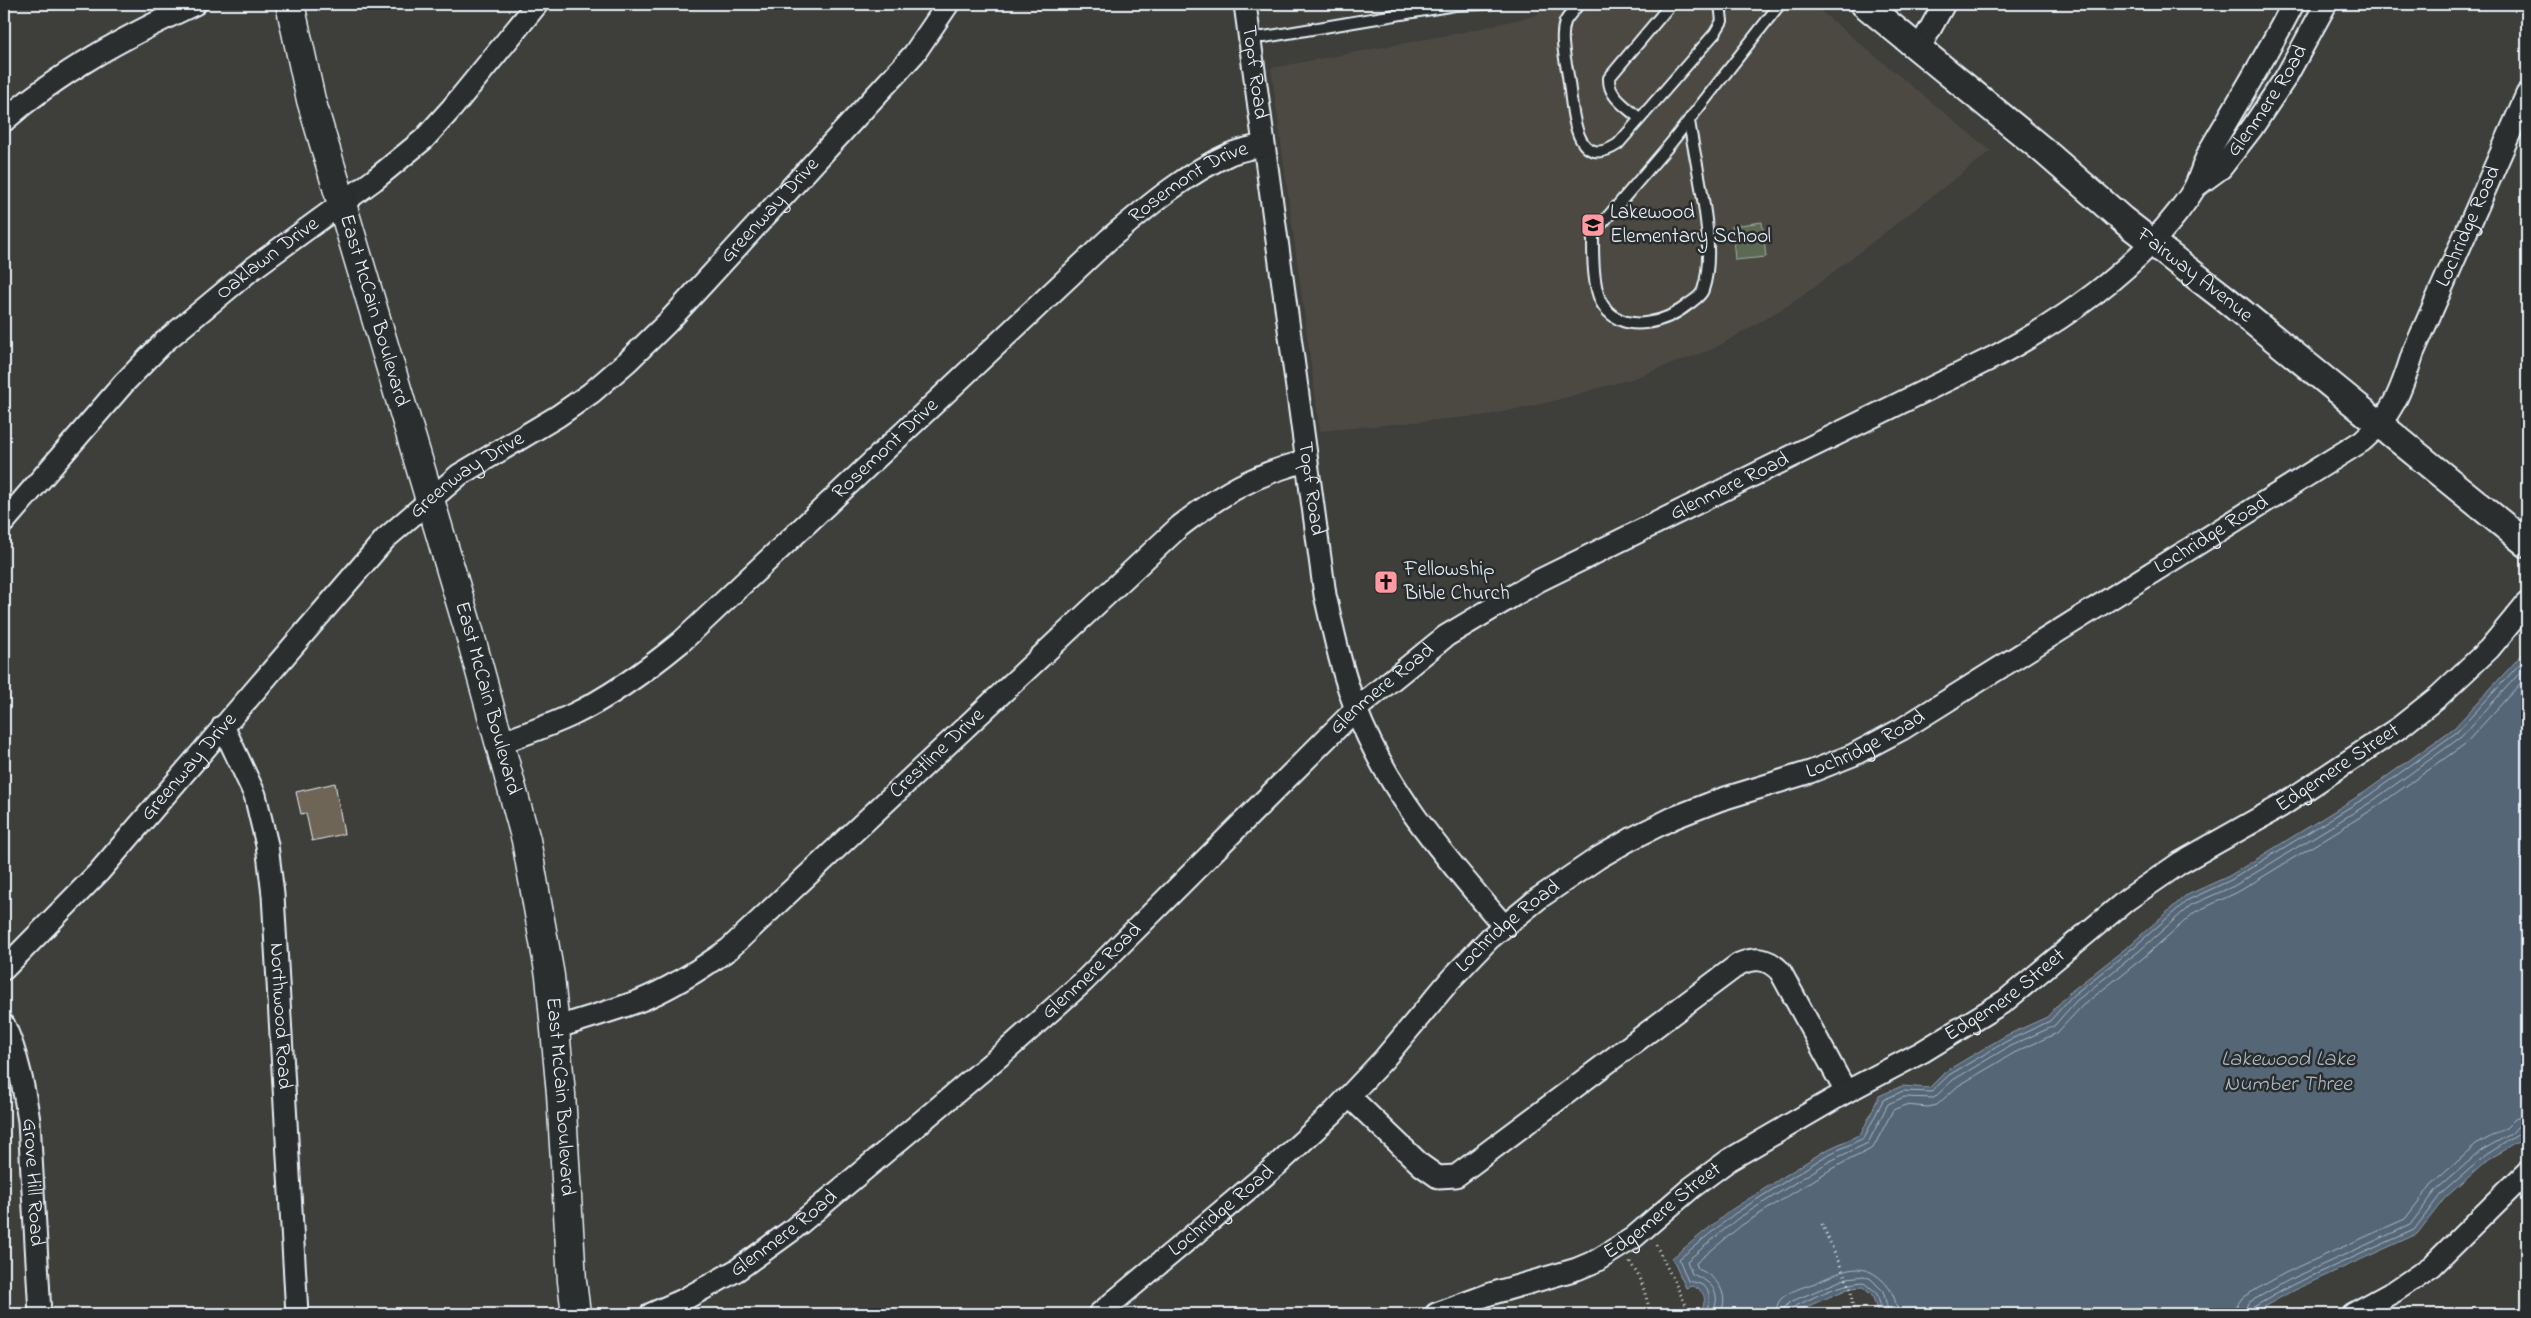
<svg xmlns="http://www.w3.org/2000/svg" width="2531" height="1318" viewBox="0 0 2531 1318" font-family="'Indie Flower',sans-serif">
	<rect width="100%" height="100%" fill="#3e3e3a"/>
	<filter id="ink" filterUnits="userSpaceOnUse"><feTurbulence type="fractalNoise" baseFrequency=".02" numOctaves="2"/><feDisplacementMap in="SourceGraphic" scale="10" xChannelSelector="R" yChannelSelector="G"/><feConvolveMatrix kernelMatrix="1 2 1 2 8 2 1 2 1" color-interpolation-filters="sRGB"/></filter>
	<g filter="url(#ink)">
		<path fill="#4c4a42" d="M1547 4H1812L1991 151 1797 300 1715 348 1634 378 1550 402 1488 415 1320 431 1271 68 1464 32 1537 15Z"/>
		<path fill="#5c6b53" stroke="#a2aea6" d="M1762 222 1766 257 1735 260 1732 226Z"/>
		<path fill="#546677" stroke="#8f9eab" d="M2527 649V1132L2519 1142 2489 1159 2445 1198 2417 1234 2294 1290 2251 1314H1878L1873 1297 1863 1287 1850 1288 1790 1314H1702L1700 1311C1708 1299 1705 1291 1692 1286L1686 1288 1672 1258 1731 1210 1824 1151 1861 1134 1879 1096 1902 1086 1929 1088 1946 1071 2005 1036 2047 1017 2069 993 2131 944 2185 896 2229 876 2365 792 2454 728Z"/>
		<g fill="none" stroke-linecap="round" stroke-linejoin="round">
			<path stroke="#adb9c4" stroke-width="1" d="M1706 1314C1711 1294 1713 1285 1688 1281L1679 1259 1734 1214 1827 1155 1864 1138 1883 1100 1903 1091 1931 1092 1949 1075 2007 1041 2050 1021 2072 996 2134 947 2188 900 2231 880 2368 796 2457 732 2527 656
				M1712 1314C1723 1293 1712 1282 1692 1274L1687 1261 1737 1219 1830 1161 1868 1143 1888 1104 1904 1097 1934 1098 1953 1080 2010 1046 2054 1026 2076 1001 2138 952 2191 905 2234 886 2371 802 2461 737 2527 665
				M1720 1314C1731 1294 1716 1276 1698 1269L1696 1263 1742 1225 1833 1168 1873 1148 1893 1110 1905 1105 1928 1107 1937 1105 1958 1086 2014 1053 2057 1033 2082 1006 2143 958 2195 912 2238 892 2375 808 2465 744 2527 676
				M1776 1314C1776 1309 1777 1304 1780 1300 1788 1291 1804 1287 1815 1283 1839 1273 1860 1259 1882 1280 1892 1289 1897 1301 1897 1314
				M1783 1314 1785 1307 1790 1302 1847 1278 1864 1276 1871 1279 1883 1291 1889 1314
				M1789 1314 1792 1308C1814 1297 1838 1284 1863 1282L1877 1294 1883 1314
				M2235 1314 2237 1305 2243 1297 2285 1273 2405 1219 2432 1184 2476 1145 2506 1128 2515 1119 2527 1115
				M2243 1314 2248 1303 2289 1280 2410 1225 2437 1189 2482 1150 2511 1134 2519 1125 2527 1123
				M2249 1314 2252 1308 2292 1285 2414 1230 2441 1194 2486 1155 2527 1129"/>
		</g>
		<path fill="#6e6556" stroke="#e8f1f8" d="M335 783 344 834 312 841 306 813 301 814 296 792Z"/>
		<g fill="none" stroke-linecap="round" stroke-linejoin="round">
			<g stroke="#e8f1f8" stroke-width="14">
				<path id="service" d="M1579 4C1575 9 1568 16 1565 22 1559 40 1567 64 1569 83 1573 110 1574 173 1618 144L1715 33 1722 21 1720 4
					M1248 37H1264L1455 5 1488 4
					M1640 119C1627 107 1608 97 1609 78L1671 4
					M1689 121C1696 168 1718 246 1703 290 1701 296 1694 300 1690 303 1667 322 1627 335 1605 308 1592 293 1593 252 1593 234L1671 143 1780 4"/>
			</g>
			<g stroke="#e8f1f8" stroke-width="25">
				<g id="minor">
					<path id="s1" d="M1245 4 1325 595C1334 634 1342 673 1356 709 1388 793 1447 859 1504 926"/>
					<path d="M1919 49 1944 4"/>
					<path d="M4 121C60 71 127 36 195 4"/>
					<path id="s2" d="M2195 187 2221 168 2252 128 2286 77 2326 4"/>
					<path id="s3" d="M4 522 124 383 164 342 252 269 374 180 424 139 452 108 537 4"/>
					<path id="s4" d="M223 726 255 795 267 845 273 895 297 1314"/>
					<path id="s5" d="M500 743C524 734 549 726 572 715 612 696 647 670 681 642L1109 239C1146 208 1185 174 1230 154 1240 150 1252 148 1263 145"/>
					<path id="s6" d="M4 969 99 872 385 539 459 475 558 416 591 393 628 361 667 323 914 54 948 4"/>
					<path id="s7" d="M4 1025C18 1055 24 1089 29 1121L40 1314"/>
					<path id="s8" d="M555 1028C583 1019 612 1011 639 1001 672 988 701 969 729 949L1180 526C1223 493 1253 475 1306 461"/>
					<path d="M1349 1096 1421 1165 1438 1177 1456 1176 1739 964C1756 957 1767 958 1780 971L1846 1092"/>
					<path id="s9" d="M651 1314 683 1300 737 1270 791 1231 1008 1049 1083 982 1356 709 1446 636 1538 581 1996 356C2065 319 2130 274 2178 212 2184 204 2191 195 2195 187 2201 174 2204 161 2211 148 2239 100 2268 53 2293 4"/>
					<path id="s10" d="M1099 1314 1277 1165 1333 1113 1384 1059 1451 979 1490 938 1539 898 1598 858 1631 839 1673 818 1719 800 1810 772 1853 755 1902 729 2362 441C2393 415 2401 391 2413 353L2527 94"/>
					<path id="s11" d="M1436 1314 1490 1294 1577 1269 1596 1261 1633 1238 1691 1188 1729 1160 1846 1092 1922 1052 2005 1001 2128 899 2180 863 2281 806 2400 727 2439 696 2489 649 2527 603"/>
					<path d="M2353 1314 2395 1291 2432 1266 2527 1172"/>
				</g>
			</g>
			<g stroke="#e8f1f8" stroke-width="30">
				<g id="tertiary">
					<path id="s12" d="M1864 4 2044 151 2123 220 2223 297 2527 544"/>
				</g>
			</g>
			<g stroke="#e8f1f8" stroke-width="31">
				<g id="primary">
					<path id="s13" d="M290 4 311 100 469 631 526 840 550 976 561 1094 572 1281 576 1314"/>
				</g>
			</g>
			<path stroke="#e8f1f8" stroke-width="3" stroke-dasharray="1 4" stroke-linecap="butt" d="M1822 1224 1851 1290 1853 1314
				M1656 1245 1687 1307 1686 1314
				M1630 1262 1641 1280 1651 1314
				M1666 1314 1687 1307"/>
			<use href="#service" stroke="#2a2d2e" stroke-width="10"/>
			<use href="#minor" stroke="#2a2d2e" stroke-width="21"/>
			<use href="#tertiary" stroke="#2a2d2e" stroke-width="26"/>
			<use href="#primary" stroke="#2a2d2e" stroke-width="28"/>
		</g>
	</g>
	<defs>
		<g id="school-square" transform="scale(1.25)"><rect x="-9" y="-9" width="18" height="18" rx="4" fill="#ff9aa2" stroke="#2a2d2e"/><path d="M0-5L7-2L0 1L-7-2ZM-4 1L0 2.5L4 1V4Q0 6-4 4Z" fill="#111"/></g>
		<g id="church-square" transform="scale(1.25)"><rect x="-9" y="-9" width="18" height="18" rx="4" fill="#ff9aa2" stroke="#2a2d2e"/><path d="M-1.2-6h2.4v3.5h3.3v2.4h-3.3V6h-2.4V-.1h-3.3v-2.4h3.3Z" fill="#111"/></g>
	</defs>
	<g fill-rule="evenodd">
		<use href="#school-square" x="1593" y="225"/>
		<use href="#church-square" x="1386" y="582"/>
	</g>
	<g text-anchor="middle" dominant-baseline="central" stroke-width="5" stroke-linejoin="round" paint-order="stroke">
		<g font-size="21" fill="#e8f1f8" stroke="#2a2d2e">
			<text stroke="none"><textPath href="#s1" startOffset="69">Topf Road</textPath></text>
			<text stroke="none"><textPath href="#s2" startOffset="114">Glenmere Road</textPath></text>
			<text stroke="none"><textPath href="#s5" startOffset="895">Rosemont Drive</textPath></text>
			<text stroke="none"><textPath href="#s6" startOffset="1084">Greenway Drive</textPath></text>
			<text stroke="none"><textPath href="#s10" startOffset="1794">Lochridge Road</textPath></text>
			<text stroke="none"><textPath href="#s3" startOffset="374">Oaklawn Drive</textPath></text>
			<text stroke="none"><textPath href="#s12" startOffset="428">Fairway Avenue</textPath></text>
			<text stroke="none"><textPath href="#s13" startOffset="318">East McCain Boulevard</textPath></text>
			<text stroke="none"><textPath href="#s5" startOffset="490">Rosemont Drive</textPath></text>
			<text stroke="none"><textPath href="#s6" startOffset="679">Greenway Drive</textPath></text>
			<text stroke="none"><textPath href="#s9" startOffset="1370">Glenmere Road</textPath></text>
			<text stroke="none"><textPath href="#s1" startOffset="489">Topf Road</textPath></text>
			<text stroke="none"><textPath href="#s10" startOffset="1375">Lochridge Road</textPath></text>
			<text stroke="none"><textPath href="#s9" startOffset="966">Glenmere Road</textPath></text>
			<text stroke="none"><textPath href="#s13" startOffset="722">East McCain Boulevard</textPath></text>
			<text stroke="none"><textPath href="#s10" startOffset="970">Lochridge Road</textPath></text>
			<text stroke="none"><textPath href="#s8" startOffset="478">Crestline Drive</textPath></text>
			<text stroke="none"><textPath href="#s6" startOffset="274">Greenway Drive</textPath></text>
			<text stroke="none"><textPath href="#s11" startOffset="1062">Edgemere Street</textPath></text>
			<text stroke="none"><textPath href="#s10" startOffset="565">Lochridge Road</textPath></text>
			<text stroke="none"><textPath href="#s9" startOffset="561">Glenmere Road</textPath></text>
			<text stroke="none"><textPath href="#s11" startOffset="658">Edgemere Street</textPath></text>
			<text stroke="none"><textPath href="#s4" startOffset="299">Northwood Road</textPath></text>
			<text stroke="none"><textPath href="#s13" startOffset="1128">East McCain Boulevard</textPath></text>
			<text stroke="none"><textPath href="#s7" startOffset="161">Grove Hill Road</textPath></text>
			<text stroke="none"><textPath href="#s11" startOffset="252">Edgemere Street</textPath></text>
			<text stroke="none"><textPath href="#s10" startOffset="160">Lochridge Road</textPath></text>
			<text stroke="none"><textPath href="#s9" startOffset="156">Glenmere Road</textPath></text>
		</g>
		<g font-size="21" fill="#e8f1f8" stroke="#2a2d2e" text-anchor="start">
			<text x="1610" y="213">Lakewood<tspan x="1610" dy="24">Elementary School</tspan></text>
			<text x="1404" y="570">Fellowship<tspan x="1404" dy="24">Bible Church</tspan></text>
		</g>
		<g font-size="22" font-style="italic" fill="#adb9c4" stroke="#2a2d2e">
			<text x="2288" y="1060">Lakewood Lake<tspan x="2288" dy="25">Number Three</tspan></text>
		</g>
	</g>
	<rect width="2531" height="1318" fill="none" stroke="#2a2d2e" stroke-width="20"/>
	<rect x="10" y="10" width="2511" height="1298" fill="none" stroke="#e8f1f8" stroke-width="2" filter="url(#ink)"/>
</svg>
